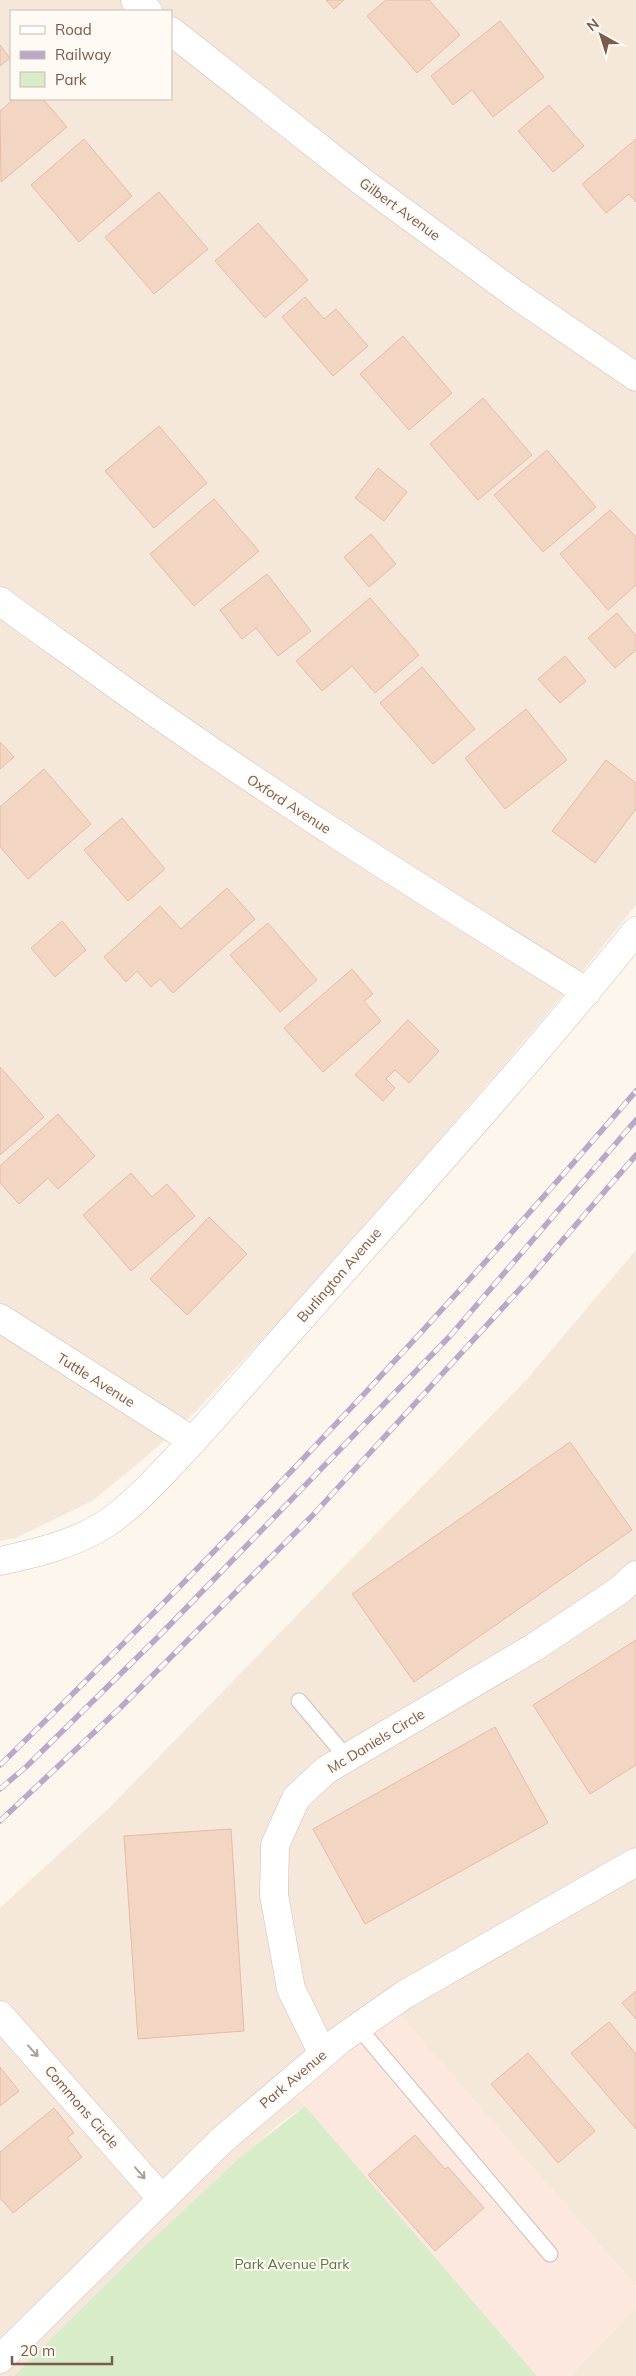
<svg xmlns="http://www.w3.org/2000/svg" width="636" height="2376" viewBox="0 0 636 2376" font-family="Mulish,sans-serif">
	<rect width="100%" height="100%" fill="#fdf6ec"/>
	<path fill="#f5e8da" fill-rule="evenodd" d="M0 0H636V905L564 994 365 1228 196 1411 145 1458 92 1501 16 1538 0 1541ZM11 11H171V99H11Z
		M636 1250V2286L395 2010 288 2087 305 2106 279 2124 205 2191 14 2376H0V1908L109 1808 527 1379Z
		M636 2307V2376H570Z"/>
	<path fill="#fde8e0" d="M396 2010 636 2286V2307L570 2376H537L288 2087Z"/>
	<path fill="#d8ecc9" d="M305 2106 537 2376H14L141 2250 242 2156Z"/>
	<path fill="#f3d5c3" stroke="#e6bba3" d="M326 0H344L334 9Z
		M386 0H429L460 35 417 73 367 16Z
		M500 21 544 77 493 117 472 90 453 105 431 76Z
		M0 45 10 58 0 66Z
		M14 99H43L67 127 1 182 0 111Z
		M549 105 584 146 553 172 518 131Z
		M84 139 132 196 79 242 31 185Z
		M636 139V202L629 194 606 213 582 184Z
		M159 192 208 249 154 294 105 237Z
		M258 223 308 280 265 318 215 261Z
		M305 297 324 319 336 309 368 346 333 376 282 317Z
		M403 336 452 393 409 430 360 374Z
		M483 398 532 455 478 500 430 444Z
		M159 426 207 483 154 528 105 471Z
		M547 450 596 507 543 552 494 495Z
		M378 468 407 492 384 521 355 498Z
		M214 499 259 551 194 606 150 554Z
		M610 510 636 537V585L608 610 560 554Z
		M371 534 396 564 369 587 344 557Z
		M267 574 311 631 278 656 256 628 242 639 220 610Z
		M370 598 419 655 375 693 352 666 322 691 296 661Z
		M617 613 636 636V650L615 668 588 638Z
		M565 656 586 681 560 703 538 679Z
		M422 667 475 729 433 764 380 703Z
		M526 709 567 760 505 809 465 758Z
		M0 742 14 757 0 769Z
		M606 760 636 783V809L595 863 552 831Z
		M44 769 91 824 28 879 0 847V807Z
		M122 818 165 869 128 901 84 850Z
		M227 888 255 919 173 993 160 979 151 987 137 971 126 982 104 957 160 906 181 929Z
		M62 921 86 950 55 977 31 948Z
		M268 923 317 980 280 1012 230 955Z
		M352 969 373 994 364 1001 381 1021 323 1072 284 1028Z
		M408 1020 439 1051 409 1083 395 1070 386 1079 395 1088 383 1101 355 1075Z
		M0 1067 44 1117 0 1155Z
		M58 1114 95 1156 58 1189 48 1178 19 1204 0 1183V1166Z
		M131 1173 152 1197 167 1184 195 1216 131 1271 83 1215Z
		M209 1217 247 1254 187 1315 150 1279Z
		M570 1442 632 1530 414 1682 352 1594Z
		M636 1640V1765L590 1794 533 1705Z
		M495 1727 548 1823 365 1924 313 1829Z
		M231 1829 244 2031 138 2039 124 1836Z
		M636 1991V2019L622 2003Z
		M609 2022 636 2054V2129L571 2053Z
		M528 2053 595 2131 558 2163 491 2084Z
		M0 2067 19 2091 0 2106Z
		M54 2108 74 2133 67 2138 82 2157 13 2213 0 2198V2152Z
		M415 2135 445 2169 448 2167 484 2208 435 2251 368 2175Z"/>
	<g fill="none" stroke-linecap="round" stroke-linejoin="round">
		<g stroke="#d1beb0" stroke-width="17">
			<path id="service" d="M299 1701 347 1758
				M358 2027 550 2254"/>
		</g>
		<g stroke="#d1beb0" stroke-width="29">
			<path id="minor" d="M135 0 148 11
				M171 31 364 183 515 294 636 377
				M0 601C33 626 67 649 101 674 258 787 422 890 587 992
				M0 1318 193 1441
				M0 1561C37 1553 75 1544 107 1523 132 1506 153 1483 174 1461 216 1417 255 1370 295 1325 410 1195 527 1066 636 931
				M0 2015 162 2199
				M323 2054 291 1989 274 1895 275 1845 296 1798 326 1770 533 1648 620 1590 636 1575
				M0 2359 222 2140 341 2039 404 1995 636 1862"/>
		</g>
		<use href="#service" stroke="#fff" stroke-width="15"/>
		<use href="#minor" stroke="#fff" stroke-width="28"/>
		<g stroke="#b9a8c9" stroke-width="5.5">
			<path id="rail" d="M0 1765C222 1550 434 1325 636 1091
				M0 1789 27 1766 158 1637 450 1336 636 1120
				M0 1821 120 1708 312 1516 530 1278 636 1155"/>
		</g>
		<use href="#rail" stroke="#fffaf3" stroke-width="4" stroke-dasharray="11" stroke-linecap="butt"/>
	</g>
	<defs><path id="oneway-shaft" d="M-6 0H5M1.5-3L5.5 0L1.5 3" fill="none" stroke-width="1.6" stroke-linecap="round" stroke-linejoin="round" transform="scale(1.25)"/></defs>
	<g stroke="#af9d94">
		<use href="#oneway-shaft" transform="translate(33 2051) rotate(48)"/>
		<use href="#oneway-shaft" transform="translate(140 2173) rotate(49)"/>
	</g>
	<g text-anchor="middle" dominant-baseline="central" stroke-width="4" stroke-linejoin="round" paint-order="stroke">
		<g font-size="14" fill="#7a5c4d" stroke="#fffaf3">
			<text transform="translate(400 209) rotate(36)">Gilbert Avenue</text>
			<text transform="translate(289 804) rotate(33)">Oxford Avenue</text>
			<text transform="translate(339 1275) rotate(-49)">Burlington Avenue</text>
			<text transform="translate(96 1380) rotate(32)">Tuttle Avenue</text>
			<text transform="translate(376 1741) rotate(-31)">Mc Daniels Circle</text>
			<text transform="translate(293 2079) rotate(-40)">Park Avenue</text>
			<text transform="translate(82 2107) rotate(49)">Commons Circle</text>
		</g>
		<g font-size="14" fill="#537a41" stroke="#fffaf3">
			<text x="292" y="2264">Park Avenue Park</text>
		</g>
	</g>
	<rect x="10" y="10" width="162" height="90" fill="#fffaf3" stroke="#cabbb1"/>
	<rect x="20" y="26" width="25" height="8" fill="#ffffff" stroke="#cabbb1"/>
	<text x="55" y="35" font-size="15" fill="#7a5c4d">Road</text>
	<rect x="20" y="51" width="25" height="8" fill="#b9a8c9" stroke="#cabbb1"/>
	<text x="55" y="60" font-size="15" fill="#7a5c4d">Railway</text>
	<rect x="20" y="72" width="25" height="15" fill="#d8ecc9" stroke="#cabbb1"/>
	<text x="55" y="85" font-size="15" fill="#7a5c4d">Park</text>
	<g transform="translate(601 35) rotate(321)" stroke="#fffaf3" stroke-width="4" paint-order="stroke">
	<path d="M0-4L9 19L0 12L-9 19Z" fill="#7a5c4d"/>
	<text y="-8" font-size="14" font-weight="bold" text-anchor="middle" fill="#7a5c4d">N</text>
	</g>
	<path d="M12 2356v8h100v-8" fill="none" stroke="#7a5c4d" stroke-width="2.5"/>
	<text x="20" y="2356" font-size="15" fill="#7a5c4d" stroke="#fffaf3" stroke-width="4" paint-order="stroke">20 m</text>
</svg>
